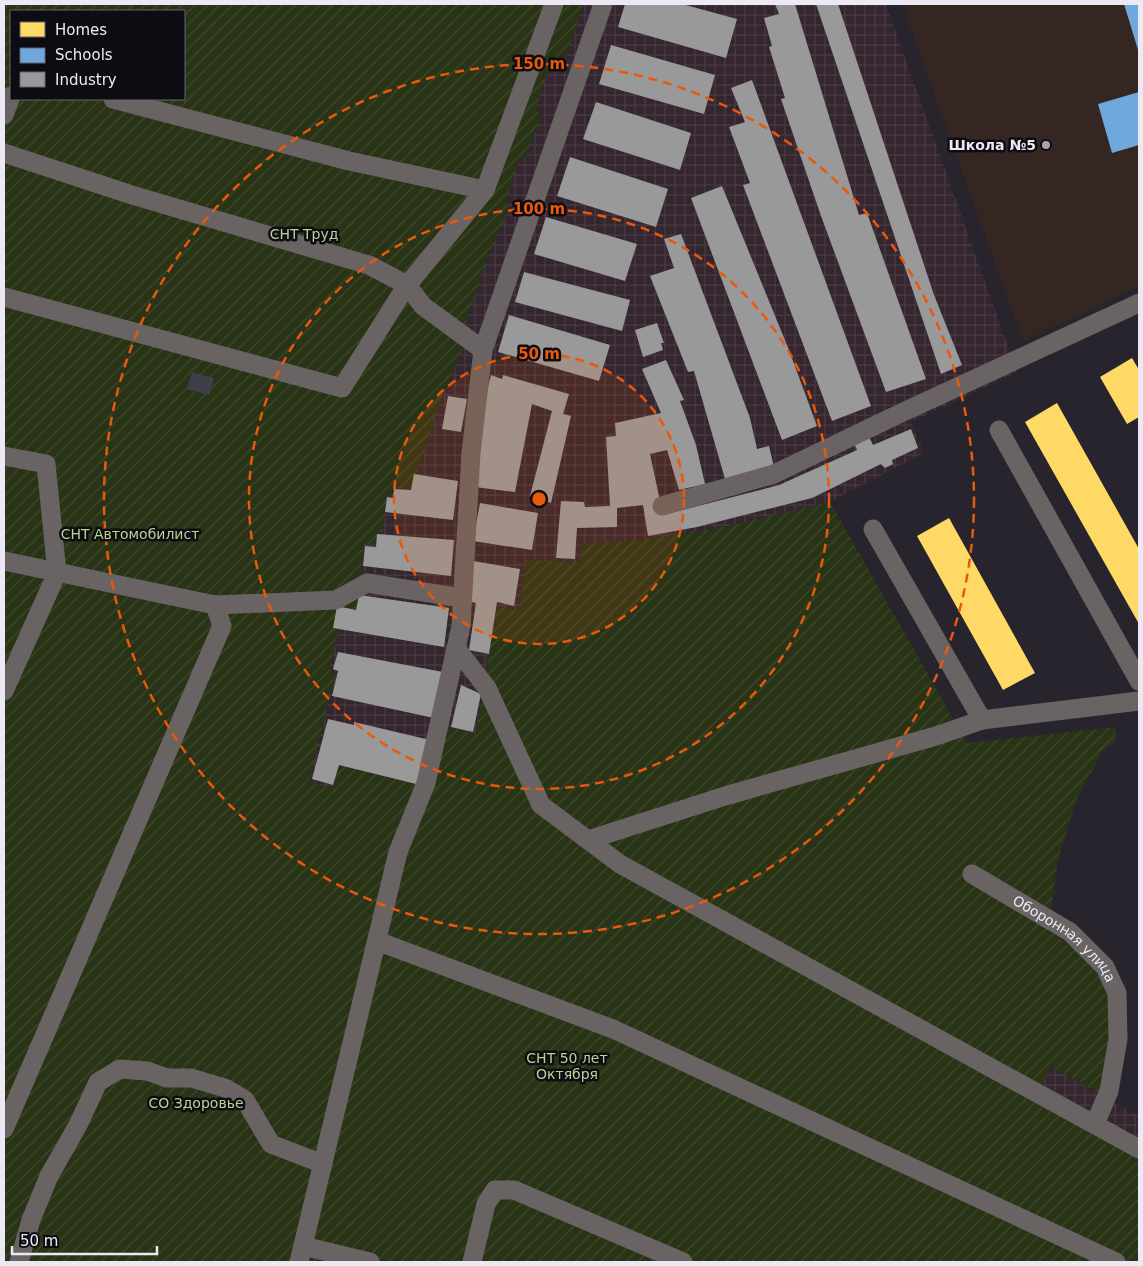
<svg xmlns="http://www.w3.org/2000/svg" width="1143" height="1266" viewBox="0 0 1143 1266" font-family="'DejaVu Sans',sans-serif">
	<defs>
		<pattern id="industrial-grid" width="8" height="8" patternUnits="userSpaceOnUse" patternTransform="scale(1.25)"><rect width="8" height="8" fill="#34252e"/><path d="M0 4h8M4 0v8" fill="none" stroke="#483a43"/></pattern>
		<pattern id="garden-furrows" width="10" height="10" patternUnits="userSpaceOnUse" patternTransform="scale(1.25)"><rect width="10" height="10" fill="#293416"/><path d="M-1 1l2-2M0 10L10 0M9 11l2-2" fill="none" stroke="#3e482d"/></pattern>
	</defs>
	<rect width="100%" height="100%" fill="#27242e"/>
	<path fill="url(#industrial-grid)" d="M584 4H886L1017 372 911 422 924 453 830 502 724 527 648 539 581 544 580 562 527 560 518 610 496 607 476 735 434 723 420 785 339 765 332 789 309 782 336 672 329 669 339 629 333 628 337 606 355 610 364 544 378 531 387 495 393 488 414 474 465 341 443 328 510 207 492 199 509 153 525 159 542 114 527 108 545 57 563 64Z
		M1052 1066 1111 1102 1139 1115V1138L1041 1084Z"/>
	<path fill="#362621" d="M902 4H1139V286L1023 341Z"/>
	<path fill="url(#garden-furrows)" fill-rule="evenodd" d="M4 4H584L563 64 552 60 535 111 542 114 525 159 520 158 505 204 510 207 487 260 461 338 466 340 444 393 411 489 393 488 392 496 387 497 383 532H378L376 545 364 544 356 610 337 606 334 628 339 629 329 669 336 672 309 782 332 788 339 765 420 785 434 723 476 734 496 606 518 610 527 560 580 562 581 544 648 539 724 527 830 502 967 743 1116 727 1115 743 1103 750 1077 799 1058 859 1050 918 1060 939 1112 975 1115 1028 1099 1094 1052 1066 1041 1084 1139 1138V1262H4ZM11 11H184V99H11Z"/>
	<path fill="#ffd966" d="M1132 358 1139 370V417L1127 424 1100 377Z
		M1057 403 1139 549V624L1025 422Z
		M949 518 1035 673 1003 690 917 536Z"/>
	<path fill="#6fa8dc" d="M1124 4H1139V53Z
		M1139 92V145L1112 153 1098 104Z"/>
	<path fill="#999" d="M625 4H682L737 19 726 58 618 27Z
		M775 4H795L859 215 867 213 926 379 886 392 821 216 781 99 785 98 769 47 772 46 764 18 779 14Z
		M816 4H838L934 295 962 365 941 374Z
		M611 45 715 75 704 114 599 84Z
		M752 80 871 406 832 421 743 185 750 183 729 127 745 122 731 88Z
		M596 102 691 133 680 170 583 139Z
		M570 157 668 189 656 227 557 196Z
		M722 186 789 350 817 426 782 440 691 198Z
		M546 217 637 244 625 281 534 254Z
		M681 234 750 418 757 449 769 446 774 467 725 479 694 371 688 372 650 276 674 268 664 239Z
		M524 272 630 300 622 331 515 302Z
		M509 315 610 345 599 381 498 352Z
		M657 323 664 343H661L663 350 643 357 635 330Z
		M666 360 684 400 680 401 696 445 705 484 679 490 667 450 650 454 663 515 779 485 857 450 854 443 869 437 873 445 911 429 918 448 892 460 893 464 885 468 881 464 812 498 697 527 648 536 643 505 617 508V527L577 528 575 559 556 558 561 501 584 502 585 507 610 506 606 437 616 436 615 423 661 413 642 369Z
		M491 375 502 379 503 375 569 394 563 414 571 416 551 503 530 496 552 411 532 404 515 492 475 487 483 406Z
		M448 396 467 399 461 432 442 429Z
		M414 474 458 481 453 520 385 512 387 497 393 498 394 489 411 490Z
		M480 503 538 513 532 550 473 541Z
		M377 534 454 540 451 576 363 566 365 546 376 547Z
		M473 561 520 569 514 606 497 602 489 654 469 650 476 603 467 601Z
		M359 595 449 608 444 647 333 628 337 606 356 610Z
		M338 652 443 672 434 718 332 696 338 671 333 669Z
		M461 685 481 694 473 732 451 727Z
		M328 719 354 725V722L430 740 420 785 339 765 333 785 312 779Z"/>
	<path fill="#3f3e49" d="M192 372 214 378 209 395 187 389Z"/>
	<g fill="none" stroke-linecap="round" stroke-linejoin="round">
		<g stroke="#6a6364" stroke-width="19">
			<path d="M113 99 349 161 485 190"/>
			<path d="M4 115 11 96"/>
			<path d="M4 153 132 195 369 265 407 285 423 306 483 350"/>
			<path d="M4 297 342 388 405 288 485 190 554 4"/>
			<path d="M999 430 1139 681"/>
			<path d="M4 456 46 464 57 573 4 691"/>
			<path d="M662 506 774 474 901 413 1139 303"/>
			<path d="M873 529 982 720 1139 701"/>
			<path d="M4 561 215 605 336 600 367 583 462 598"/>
			<path d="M456 648 487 688 541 805 620 864 1139 1149"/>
			<path d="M588 840 725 796 936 736 982 720"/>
			<path id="s1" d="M972 874 1070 932 1105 967 1117 993 1118 1039 1109 1091 1095 1124"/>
			<path d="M377 941 613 1029 1116 1262"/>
			<path d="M4 1129 222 626 215 605"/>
			<path d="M303 1246 370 1262"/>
			<path d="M19 1262 31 1220 49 1176 78 1125 98 1082 120 1069 147 1071 167 1078H191L225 1088 245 1100 271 1144 323 1164"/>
			<path d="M299 1262 398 852 426 783 461 626 471 453 483 350 603 4"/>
			<path d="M472 1262 486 1204 495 1190H514L683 1262"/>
		</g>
	</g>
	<circle cx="539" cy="499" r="145" fill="#e8590c" fill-opacity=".12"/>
	<g fill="none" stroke="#e8590c" stroke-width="2.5" stroke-dasharray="9 6">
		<circle cx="539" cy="499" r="145"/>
		<circle cx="539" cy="499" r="290"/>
		<circle cx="539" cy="499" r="435"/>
	</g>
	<circle fill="#a7a4af" stroke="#0e0c13" stroke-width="2" cx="1046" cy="145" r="5"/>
	<g text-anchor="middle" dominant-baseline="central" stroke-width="5" stroke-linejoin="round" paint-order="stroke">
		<g font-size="14" font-weight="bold" fill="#ece9f4" stroke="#0e0c13" text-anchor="end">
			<text x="1036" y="145">Школа №5</text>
		</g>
		<g font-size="14" fill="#b9d493" stroke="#0e0c13">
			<text x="304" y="234">СНТ Труд</text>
			<text x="130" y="534">СНТ Автомобилист</text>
			<text x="567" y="1058">СНТ 50 лет<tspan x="567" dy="16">Октября</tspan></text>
			<text x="196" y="1103">СО Здоровье</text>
		</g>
		<g font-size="14" fill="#ece9f4" stroke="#0e0c13">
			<text stroke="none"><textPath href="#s1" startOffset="114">Оборонная улица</textPath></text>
		</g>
	</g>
	<circle cx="539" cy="499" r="8" fill="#e8590c" stroke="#0e0c13" stroke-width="2.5"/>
	<g font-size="15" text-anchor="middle" font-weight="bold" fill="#e8590c" stroke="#0e0c13" stroke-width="5" stroke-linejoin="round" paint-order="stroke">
		<text x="539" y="69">150 m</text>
		<text x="539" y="214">100 m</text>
		<text x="539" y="359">50 m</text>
	</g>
	<rect width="1143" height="1266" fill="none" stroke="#ece9f4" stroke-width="10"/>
	<rect x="10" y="10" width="175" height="90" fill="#0e0c13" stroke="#67646d"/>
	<rect x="20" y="22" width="25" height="15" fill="#ffd966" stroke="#67646d"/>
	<text x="55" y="35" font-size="15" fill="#ece9f4">Homes</text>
	<rect x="20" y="48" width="25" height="15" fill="#6fa8dc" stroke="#67646d"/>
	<text x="55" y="60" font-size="15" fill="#ece9f4">Schools</text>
	<rect x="20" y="72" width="25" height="15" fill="#999999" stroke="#67646d"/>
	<text x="55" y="85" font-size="15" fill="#ece9f4">Industry</text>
	<path d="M12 1246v8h145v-8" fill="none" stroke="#ece9f4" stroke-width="2.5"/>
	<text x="20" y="1246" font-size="15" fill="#ece9f4" stroke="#0e0c13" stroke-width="4" paint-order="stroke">50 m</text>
</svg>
